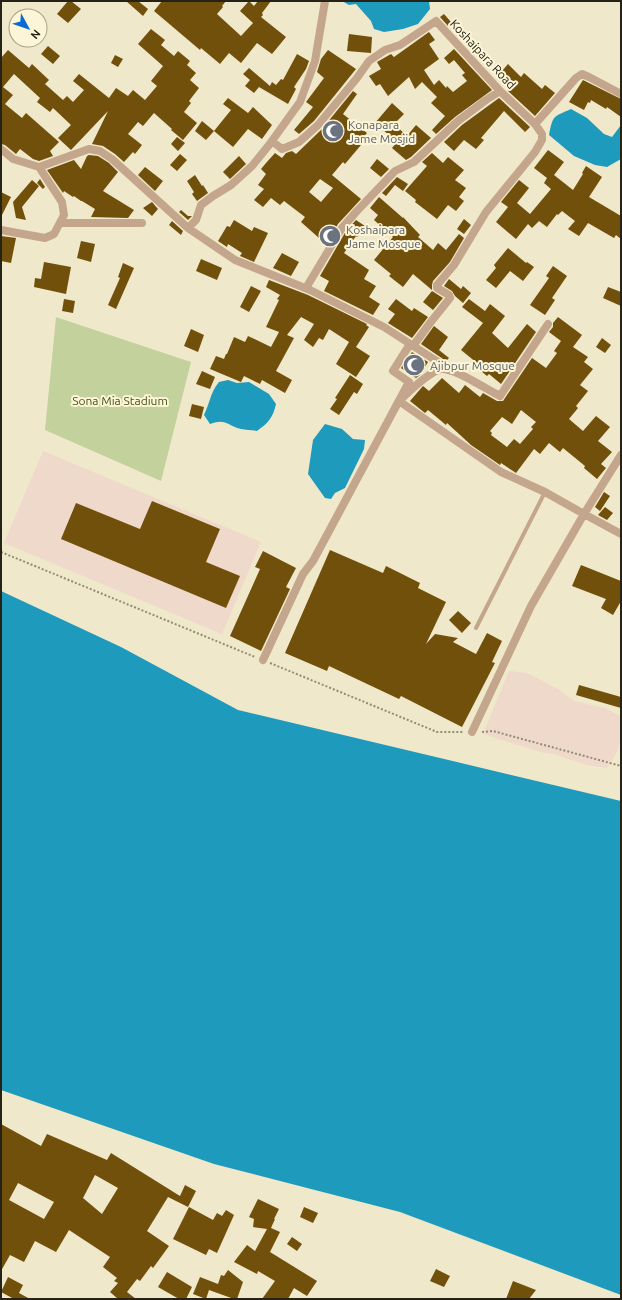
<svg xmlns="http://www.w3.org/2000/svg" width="622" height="1300" viewBox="0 0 622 1300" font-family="Ubuntu,sans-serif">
	<rect width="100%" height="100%" fill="#f0e8ca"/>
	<path fill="#eed9cb" d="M43 451 261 542 222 634 4 543Z
		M509 671 527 673 558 689 574 701 605 708 620 716 621 739 617 752 607 768 586 765 553 754 540 752 483 734Z"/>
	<path fill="#c3d19c" d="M56 317 191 362 161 481 45 430Z"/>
	<path fill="#1e9abd" d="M342 1H429L430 9 418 24 403 29 384 32 374 29 371 21 356 4 349 5Z
		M571 109 587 118 604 134 612 137 621 125V159L607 167 595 165 574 156 549 135C553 115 553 117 571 109Z
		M228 380 237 383 249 382 269 394 276 404C273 418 268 423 257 431 252 430 246 430 241 429 226 425 226 418 210 424L204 415C210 403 210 393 219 382Z
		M325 424 342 429 353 439 365 440 364 449 345 488 335 493 331 499 325 498 308 474 313 440Z
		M1 591 121 647 238 710 621 801V1295L400 1212 214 1164 1 1090Z"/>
	<path fill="#71500b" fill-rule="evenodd" d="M68 1H71L81 9 68 23 57 14Z
		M126 1H138L148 9 143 16Z
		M162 1H226L222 6 223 7 217 14 241 36 253 23 240 11 249 1 254 6 258 1H271L262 13 263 15 261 17 286 37 272 54 257 43 241 63 229 53 220 64 201 48 200 50 154 11Z
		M444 14 451 22 448 26 440 17Z
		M151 29 165 40 161 45 174 56 178 51 190 61 187 65 196 73 190 80 199 88 189 101 191 103 184 112 197 123 183 140 171 130 172 129 154 113 143 126 138 122 128 134 142 145 135 154 133 152 124 162 115 154 103 146 92 144 108 111 71 150 58 138 71 125 53 108 50 112 37 102 40 98 14 74 3 87 13 95 5 104 22 118 26 113 59 142 50 151 53 156 39 161 33 159 20 149 16 154 5 145 1 144V58L8 50 29 68 32 64 49 80 45 84 63 100 67 96 73 102 84 90 73 81 79 74 109 98 116 88 128 96 133 90 145 100 157 86 151 81 163 66 138 44Z
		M429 32 435 40 429 44 439 59 424 70 434 85 439 80 446 88 447 86 453 92 467 81 462 75 465 73 454 60 449 64 444 58 454 49 492 90 455 117 436 134 432 130 445 116 431 103 437 97 422 82 415 89 409 77 388 96 380 84 376 86 369 76 381 69 377 62 391 54 394 57Z
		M349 34 372 37 371 53 347 51Z
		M48 46 60 56 53 64 41 54Z
		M328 50 356 69 314 121 299 134 294 130 313 107 306 102 324 78 317 72 321 59Z
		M297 54 309 61 306 69 294 87 296 89 288 104 259 87 254 93 245 86 250 80 243 74 249 68 270 86 272 82 276 85 281 79 283 80Z
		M115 55 123 59 118 67 111 63Z
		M508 64 521 77 524 73 542 89 545 85 555 93 535 116 508 91 515 84 502 71Z
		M583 80 621 99V117L607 107 606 109 591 100 590 103 588 102 584 110 569 102Z
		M353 91 357 94 343 114 367 133 358 143 361 145 345 164 343 162 332 175 361 199 338 224 327 243 319 237V238L301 222 305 217 284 201 280 205 271 198 263 207 254 200 264 189 258 185 266 174 261 169 266 163 275 153 282 158 286 153 292 151 296 154 322 129ZM320 179 333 188 321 202 309 192Z
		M228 98 248 113 253 107 272 125 262 139 248 129 233 147 214 131 231 110 223 104Z
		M499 98 530 127 525 132 504 111 481 138 484 140 476 149 464 140 454 151 444 142 462 125Z
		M392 103 404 114 394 124 407 136 416 125 431 138 411 157 406 160 392 148 397 142 375 123Z
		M202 121 214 131 206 140 195 131Z
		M177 137 185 143 178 151 171 144Z
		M548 150 564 162 554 175 573 190 583 174 582 173 586 166 602 177 589 197 621 216V239L616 235 614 238 588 223 579 236 568 229 575 221 562 211 558 215 557 214 547 227 539 221 532 228 528 224 516 239 496 222 508 207 501 202 519 180 529 188 517 203 530 214 551 189 544 183 547 178 534 168Z
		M432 153 443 163 448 157 464 170 455 180 466 188 459 197 464 201 456 211 448 205 437 219 415 202 416 200 405 191 427 166 422 162Z
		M180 154 187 160 177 171 170 165Z
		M89 155 98 156 109 163 118 172 103 191 134 210 128 218 91 217 95 209 82 201H81L74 196 73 197 64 191 63 193 47 170 74 160 81 169 87 156Z
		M239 156 246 164 230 179 223 172Z
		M377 159 389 169 381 177 370 168Z
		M145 167 163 181 155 191 138 175Z
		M195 175 202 186 203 185 208 193 197 201 192 194 194 192 187 181Z
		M397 177 408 184 403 191 395 185 386 196 382 193Z
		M40 179 45 187 43 189 37 183Z
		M32 180 39 186 22 207 26 220 16 218 13 202Z
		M1 192 11 197 1 217Z
		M379 197 403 218V217L420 235 418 237 433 250 438 243 446 250 459 234 464 238 450 262 433 281 432 285V290L413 274 403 287 389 276 391 274 374 260 393 237 374 220 378 215 370 208Z
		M152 202 158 209 152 216 143 208Z
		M181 210 188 216H192L188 220 179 212Z
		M464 219 471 225 464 234 457 229Z
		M234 220 252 231 254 227 268 233 254 262 240 256 242 253 228 244 227 247 218 241 227 226 230 227Z
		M356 220 365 226 357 237 356 236 344 253 369 270 364 279 376 286 369 297 380 304 373 315 324 291 329 281 320 276 346 231Z
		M172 221 183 231 181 235 169 225Z
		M1 236 16 238 11 263 1 261Z
		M81 241 95 244 91 262 77 258Z
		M508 248 526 263 527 262 534 267 523 281 510 271 496 288 486 280 496 268 494 265Z
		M282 253 299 262 291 276 273 268Z
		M201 259 222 268 217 280 196 271Z
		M44 262 71 267 66 294 34 287 35 278 41 279Z
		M123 263 134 268 116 309 108 305 120 278 118 277Z
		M553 266 567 276 552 298 555 300 545 315 530 305 549 278 546 276Z
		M449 279 461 289 463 286 471 293 463 303 455 296 452 291 444 286Z
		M269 280 308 295 367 324 366 325 369 327 356 347 370 356 356 377 336 364 349 342 329 329 323 340 319 338 313 347 304 340 314 324 301 317 287 335 294 338 276 371 292 380 285 393 262 380 260 384 244 376 241 382 210 369 216 356 224 359 226 354H227L234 337 245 342 248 336 271 347 279 332 266 327 279 300 277 299 280 295 266 287Z
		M251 286 261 291 249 312 240 307Z
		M608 287 621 292V306L603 298Z
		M432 291 443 298 433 310 423 302Z
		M64 299 75 301 73 313 62 311Z
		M396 299 412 311 414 308 428 317 412 338 388 323 395 314 388 309Z
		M469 299 485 311 490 304 505 316 492 333 508 348 527 324 536 332 501 384 489 374 487 376 475 366 477 363 461 350 483 323 462 307Z
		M558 317 582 335 573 347 588 357 584 362 593 369 580 385 588 391 576 406 578 408 569 419 583 431 596 416 610 427 598 441 612 452 601 464 606 468 597 479 584 468 585 466 563 448 560 452 549 443 540 454 534 449 516 473 501 463 500 465 471 445 447 423 446 425 428 410 425 413 410 401 423 386 429 391 442 378 459 393 465 385 480 397 483 393 497 401H503L532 358 546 368 557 353 554 351 561 341 549 332 553 327V323ZM521 410 536 422 531 427 533 429 520 444 514 439 507 447 491 435 492 433 490 431 502 417 512 424Z
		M434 326 448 337 439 350 449 358 446 361 421 344Z
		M191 329 204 335 198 352 184 346Z
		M602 338 611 345 605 353 596 347Z
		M412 352 428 362 420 375 416 378 401 368Z
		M202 371 215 377 210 389 196 384Z
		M350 375 363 384 357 394 354 392 339 415 330 409 337 399 335 398Z
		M192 404 204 407 201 419 189 416Z
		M604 492 610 496 600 511 595 507Z
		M152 501 220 529 206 562 240 576 226 608 61 539 76 503 140 529Z
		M605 507 613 513 607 520 598 515Z
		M330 550 383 573 386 566 420 583 418 588 446 602 426 644 435 634 458 638 453 642 476 654 487 633 502 641 492 662 495 663 462 727 401 696 399 699 329 666 327 671 285 653Z
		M263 551 296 568 286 587 290 589 261 651 230 636 260 569 255 567Z
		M581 565 621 581V601L613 615 601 608 606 599 572 586Z
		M458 611 471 623 462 633 449 620Z
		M579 685 621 697V708L576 695Z
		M1 1124 41 1146 47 1134 107 1160 111 1153 180 1196 185 1185 196 1191 188 1207 168 1197 147 1231 169 1246 153 1268 151 1266 140 1281 137 1279 127 1292 136 1299H118L110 1292 118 1283 114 1281 117 1278 103 1267 110 1257 69 1230 56 1252 35 1241 24 1262 10 1255 1 1271ZM95 1175 118 1188 102 1214 83 1198ZM18 1183 54 1202 44 1219 9 1200Z
		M258 1199 279 1209 274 1219H275L271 1228 280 1232 270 1252 317 1281 307 1296 294 1288 288 1299H262L275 1281 258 1271 257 1274 234 1262 247 1245 255 1251 267 1229 253 1227 254 1219 249 1217Z
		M189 1207 213 1220 217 1213 222 1216 226 1210 234 1215 217 1253 209 1249 206 1255 173 1239Z
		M304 1207 318 1213 313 1223 300 1217Z
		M292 1237 302 1244 297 1251 287 1244Z
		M436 1269 450 1276 444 1287 430 1281Z
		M228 1270 243 1282 237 1299H234L209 1290 206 1299 193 1294 200 1277 218 1284 221 1275 224 1276Z
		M167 1272 192 1287 186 1299H179L158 1287Z
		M8 1277 23 1285 19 1293 30 1299H14L1 1292Z
		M513 1281 536 1290 529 1299H506Z"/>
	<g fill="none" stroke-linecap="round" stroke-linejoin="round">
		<path stroke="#918c76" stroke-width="2" stroke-dasharray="2 2" stroke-linecap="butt" d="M1 552 255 657
			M270 663 437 732H464
			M482 732 493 731 621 766"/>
		<path stroke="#c4a68c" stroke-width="4" d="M476 628 545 492"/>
		<path stroke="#c4a68c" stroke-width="8" d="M272 141 282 149 299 142 318 125 357 78 369 61 385 50 400 45 436 21 500 91 535 124 576 78 582 74 589 77 621 94
			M1 149 13 159 39 167 62 202 64 215 54 234 45 238 1 230
			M39 167 89 149 100 151 112 159 188 228 235 260 310 290 384 327 449 369
			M60 223H142
			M188 228 196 220 201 205 213 196 231 185 252 166 269 145 300 102 315 61 325 1
			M306 288 342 228 356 212 395 171 414 162 458 121 486 100 500 91
			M413 346 430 323 450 298 449 295 437 288V285L454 265 486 212 535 152 542 140V134L535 124
			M471 380 500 396C487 390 450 364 438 370 424 376 410 391 399 401L501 472 545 492 584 514 621 455
			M500 396 548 324
			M263 660 303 574 313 561 409 382 393 371 410 344
			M472 732 531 606 584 514 621 534"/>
	</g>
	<defs>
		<g id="mosque-disc" transform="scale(1.15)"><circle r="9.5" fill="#6b7280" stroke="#fdf5d7"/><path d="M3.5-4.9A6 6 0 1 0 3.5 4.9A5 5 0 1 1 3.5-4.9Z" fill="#fff"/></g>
	</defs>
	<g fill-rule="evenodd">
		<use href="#mosque-disc" x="333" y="131"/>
		<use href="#mosque-disc" x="330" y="236"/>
		<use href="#mosque-disc" x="414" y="365"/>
	</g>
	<g text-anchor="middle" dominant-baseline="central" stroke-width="4" stroke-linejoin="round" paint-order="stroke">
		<g font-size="12" fill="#252217" stroke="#fdf5d7">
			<text transform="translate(483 54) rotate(47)">Koshaipara Road</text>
		</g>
		<g font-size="12" fill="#5b616d" stroke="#fdf5d7" text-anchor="start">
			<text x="348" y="124">Konapara<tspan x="348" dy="14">Jame Mosjid</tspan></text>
			<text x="346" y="229">Koshaipara<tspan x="346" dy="14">Jame Mosque</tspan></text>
			<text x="430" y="365">Ajibpur Mosque</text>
		</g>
		<g font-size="12" fill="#455214" stroke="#fdf5d7">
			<text x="120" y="400">Sona Mia Stadium</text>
		</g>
	</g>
	<rect width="622" height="1300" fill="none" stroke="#252217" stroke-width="4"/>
	<g transform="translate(28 28) rotate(130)"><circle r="19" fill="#fdf5d7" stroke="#a7a18a"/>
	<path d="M0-3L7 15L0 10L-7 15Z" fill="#086cd4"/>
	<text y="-6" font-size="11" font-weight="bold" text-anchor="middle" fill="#252217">N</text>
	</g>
</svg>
